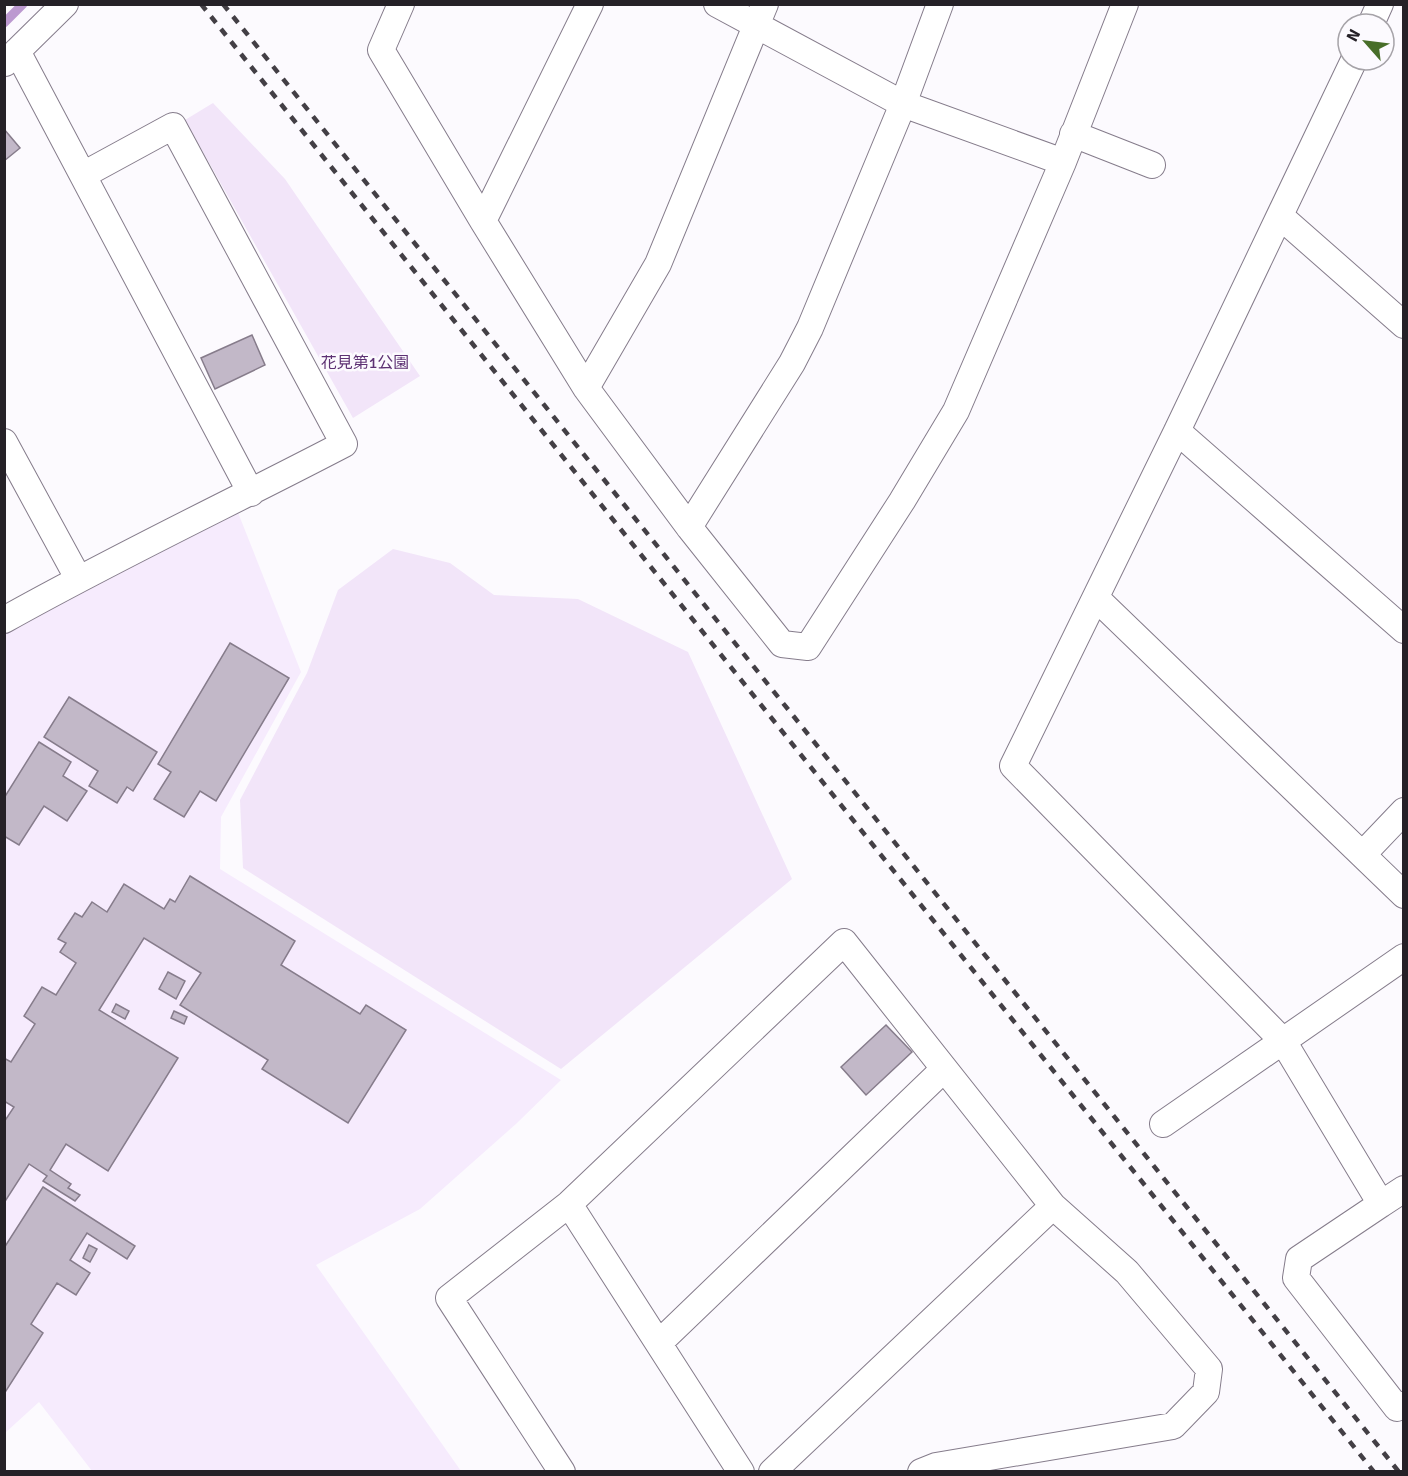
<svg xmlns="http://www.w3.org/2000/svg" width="1408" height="1476" viewBox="0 0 1408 1476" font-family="Signika,'Noto Sans JP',sans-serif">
	<rect width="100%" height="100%" fill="#fcfafe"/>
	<path fill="#f6ebfd" d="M237 510 301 672 221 817 220 869 561 1080 517 1123 420 1209 316 1265 461 1471H92L39 1402 5 1433V634Z"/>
	<path fill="#f2e5f9" d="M213 103 285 179 420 376 353 418 185 120Z
		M393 549 450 563 494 595 578 599 688 652 792 879 561 1069 243 868 240 800 307 673 338 590Z"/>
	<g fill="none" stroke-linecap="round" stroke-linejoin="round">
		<path stroke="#bc99d0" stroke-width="9" d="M4 23 23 4"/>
	</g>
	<path fill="#c2b8c8" stroke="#867c8b" stroke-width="1.5" d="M4 129 20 148 4 161Z
		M252 335 265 365 215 389 201 358Z
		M230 643 289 678 216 801 200 791 184 817 154 799 171 772 158 764Z
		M69 697 157 752 133 791 127 787 117 803 89 786 98 771 44 737Z
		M39 742 71 762 63 776 87 791 67 821 44 806 19 845 4 836V798Z
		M190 876 295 941 281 965 360 1014 366 1005 406 1030 348 1123 262 1069 268 1060 180 1005 201 973 144 938 99 1010 178 1058 108 1171 66 1144 50 1170 71 1184 68 1188 80 1195 75 1201 43 1181 47 1176 29 1164 4 1203V1122L14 1107 4 1101V1058L11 1062 35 1024 24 1016 42 987 56 995 76 963 60 952 66 943 58 939 75 913 82 917 92 902 107 912 124 884 164 909 170 899 175 902Z
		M168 972 185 981 176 999 159 989Z
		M116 1004 129 1011 125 1019 112 1012Z
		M174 1011 187 1017 184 1024 171 1018Z
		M886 1025 912 1052 866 1095 841 1067Z
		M43 1187 135 1246 127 1259 87 1233 70 1260 90 1273 76 1295 57 1283 31 1324 43 1333 4 1394V1248Z
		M89 1245 97 1249 90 1262 83 1258Z"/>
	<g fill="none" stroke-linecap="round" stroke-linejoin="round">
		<g stroke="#857c8b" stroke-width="28">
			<path id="street" d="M401 4 381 50 483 221 586 388 689 527 782 644 808 647 902 501 956 411 1063 162 1125 4
				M717 4 903 104 1063 162
				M1371 24 1380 4
				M17 51 251 493
				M1354 60 1177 431 1013 766 1283 1041 1381 1204 1404 1189
				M5 63 65 4
				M1073 134 1152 165
				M1280 216 1404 325
				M483 221 590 4
				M586 388 658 264 765 4
				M1177 431 1404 630
				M4 442 78 578
				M689 527 792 363 810 328 903 104 940 4
				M1096 598 1404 895
				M4 620C116 557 231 503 344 444L173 126 83 175
				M1363 854 1404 811
				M1163 1124 1404 957
				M569 1204 741 1472
				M1381 1204 1299 1259 1296 1278 1397 1408 1404 1405
				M659 1343 944 1069
				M562 1472 449 1298 569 1204 844 942 1053 1206 1127 1272 1209 1369 1206 1392 1173 1426 936 1466 921 1472
				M772 1472 1053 1206"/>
		</g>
		<use href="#street" stroke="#fff" stroke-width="26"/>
		<path stroke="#433f45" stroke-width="4.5" stroke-dasharray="8 8" stroke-linecap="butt" d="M201 4 1374 1472
			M223 4 1399 1472"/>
	</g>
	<g text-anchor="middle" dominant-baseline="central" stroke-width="5" stroke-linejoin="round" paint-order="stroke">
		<g font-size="16" fill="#5d3173" stroke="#fcfafe">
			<text x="365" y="363">花見第1公園</text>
		</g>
	</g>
	<rect width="1408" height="1476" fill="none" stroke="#252127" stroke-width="12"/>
	<g transform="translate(1366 42) rotate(298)"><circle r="28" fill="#fcfafe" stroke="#a6a3a8" stroke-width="1.5"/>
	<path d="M0-4.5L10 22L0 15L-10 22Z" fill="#486e29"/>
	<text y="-9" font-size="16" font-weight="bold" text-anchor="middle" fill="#252127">N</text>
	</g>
</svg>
